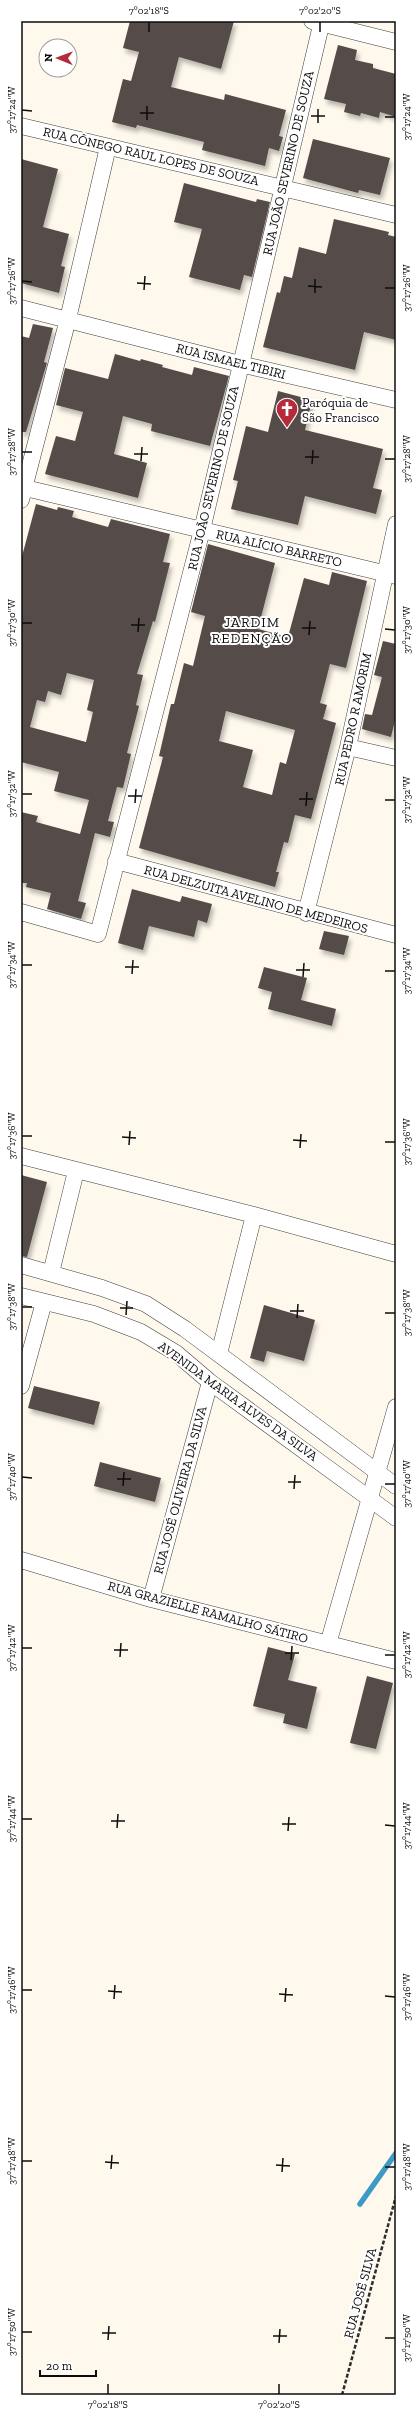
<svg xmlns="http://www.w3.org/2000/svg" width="417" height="2416" viewBox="0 0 417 2416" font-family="'Zilla Slab',serif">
	<defs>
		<filter id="shadow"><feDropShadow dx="2.5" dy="4.5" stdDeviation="2" flood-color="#0004"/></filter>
	</defs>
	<rect width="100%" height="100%" fill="#fef9ec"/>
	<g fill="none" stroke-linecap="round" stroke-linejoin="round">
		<path stroke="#3d9ac7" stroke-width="5.5" d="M360 2204 396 2153"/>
	</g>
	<path fill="#544c49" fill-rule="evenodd" filter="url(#shadow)" d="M130 21H234L221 69 179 57 171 87 224 100 225 94 286 110 279 136 283 137 279 151 269 148 265 166 202 150 204 142 137 125 136 128 112 122 123 79 131 81 139 52 123 48Z
		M338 45 357 50 355 60 373 64V68L396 74V117L380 112 379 118 361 113 360 116 344 112 346 104 324 99Z
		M313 139 390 158 380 195 359 190 358 193 303 178Z
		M21 159 58 169 43 227 69 234 61 266 65 267 59 293 21 283Z
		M184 183 256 202 257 199 270 202 252 277 244 275 240 290 189 277 202 229 174 222Z
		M334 219 389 232 388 235 396 237V340L364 332 355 370 263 347 277 292 280 293 284 276 292 278 299 247 326 254Z
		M33 324 53 328 44 362 47 363 26 432H21V336L29 338Z
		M115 354 140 361 141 359 163 365 162 367 192 375 194 367 229 376 210 446 151 431 152 424 123 416 114 454 147 463 138 498 45 474 56 436 75 441 83 412 56 405 65 368 108 379Z
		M278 391 312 400 305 430 383 449 373 488 382 490 376 514 305 496 298 525 231 509 238 481 233 480 246 426 268 432Z
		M36 504 57 510 58 507 74 511 72 517 108 527 111 519 170 534 163 562 170 563 155 622 153 621 137 674 143 675 136 705 139 706 127 753 131 754 123 788 117 787 108 821 114 822 110 837 95 833 78 901 86 903 81 919 47 909 51 893 26 887 27 883H21V812L38 816 36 822 80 834 89 800 54 791 59 772 21 762V560ZM67 673 94 680 87 710 93 712 86 742 30 727 37 700 45 702 48 691 61 695Z
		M208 544 275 563 258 629 288 637 304 578 329 585 332 572 367 581 346 668 330 664 320 703 327 705 323 719 336 723 311 819 295 815 288 843 284 842 276 872H279L275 887 139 848 163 757 159 756 171 704H174L184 663 193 666 205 616 191 612ZM226 711 295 730 286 764 280 762 272 795 243 787 253 750 219 741Z
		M383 641 396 644V716L391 737 362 729 365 714 372 715 382 677 374 675Z
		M132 889 180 902 182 896 212 904 207 923 198 920 194 937 149 926 143 950 118 943Z
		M324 931 349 936 344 955 319 949Z
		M264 967 307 978 301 1000 336 1009 332 1026 268 1009 272 992 258 988Z
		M21 1175 47 1182 27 1257 21 1256Z
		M264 1305 315 1320 304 1361 267 1351 264 1362 250 1358Z
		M34 1386 100 1402 94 1425 28 1408Z
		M100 1462 161 1478 155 1502 94 1486Z
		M268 1647 295 1654 288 1680 317 1687 307 1729 283 1723 285 1714 253 1706Z
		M367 1676 393 1683 376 1749 350 1743Z"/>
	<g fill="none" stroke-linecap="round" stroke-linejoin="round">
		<g stroke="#3f3f3f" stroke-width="17">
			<path id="minor" d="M312 21 396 42
				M21 126 396 215
				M21 308 240 364 396 400
				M21 487 396 576
				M21 500 68 319 108 147
				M348 747 396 758
				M116 861 396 935
				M21 912 98 934 202 530 322 21
				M306 913 348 747 396 524
				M21 1156 254 1215 396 1254
				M21 1265 102 1288 146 1304 185 1329 396 1486
				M51 1273 76 1171
				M21 1296 94 1314 141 1332 176 1353 210 1382 396 1518
				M219 1354 254 1215
				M21 1386 44 1302
				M21 1560 151 1599 396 1661
				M151 1599 210 1382
				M328 1644 396 1407"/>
		</g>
		<path stroke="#2e2e2e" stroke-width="2.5" stroke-dasharray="4 2" stroke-linecap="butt" d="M342 2395 396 2196"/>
		<use href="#minor" stroke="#fff" stroke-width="16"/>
	</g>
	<path fill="none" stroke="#0c0c0c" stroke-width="1.5" d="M149 32V22M320 32V22M22 110 32 111M140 113H154M311 116H325M385 117H395M147 120V106M318 123V109M22 281 32 282M137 283 151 284M308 286 322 287M385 288H395M144 290 145 276M315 293V279M22 452H32M134 454H148M305 457H319M385 459H395M141 461 142 447M312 464 313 450M22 623H32M131 625H145M302 628H316M385 629 395 630M138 632 139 618M309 635 310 621M22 794H32M128 796H142M299 799H313M385 800H395M135 803 136 789M306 806 307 792M22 965H32M125 967H139M296 970H310M385 971H395M132 974 133 960M303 977 304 963M22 1136H32M122 1137 136 1138M293 1140 307 1141M385 1142H395M129 1145 130 1131M300 1148 301 1134M22 1307H32M120 1308H133M290 1311H304M385 1313H395M126 1315 127 1301M297 1318 298 1304M22 1477 32 1478M117 1479H131M288 1482H301M385 1484H395M123 1486 124 1472M294 1489 295 1475M22 1648H32M114 1650H128M285 1653H299M385 1655H395M120 1657 121 1643M291 1660 292 1646M22 1819H32M111 1821H125M282 1824H296M385 1825 395 1826M117 1828 118 1814M288 1831 289 1817M22 1990H32M108 1991 122 1992M279 1994 293 1995M385 1996 395 1997M114 1999 115 1985M285 2002 286 1988M22 2161H32M105 2162 119 2163M276 2165 290 2166M385 2167H395M111 2169 112 2155M282 2172 283 2158M22 2332H32M102 2333H116M273 2336H287M385 2338H395M108 2340 109 2326M279 2343 280 2329M108 2394V2384M279 2394V2384"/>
	<defs>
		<g id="church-pin" transform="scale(1.15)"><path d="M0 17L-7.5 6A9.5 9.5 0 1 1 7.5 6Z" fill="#b52b3b" stroke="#fff"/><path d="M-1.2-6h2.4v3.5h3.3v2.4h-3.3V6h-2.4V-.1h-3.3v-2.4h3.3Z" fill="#fff"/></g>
	</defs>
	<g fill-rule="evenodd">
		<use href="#church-pin" x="287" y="409"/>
	</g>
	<g text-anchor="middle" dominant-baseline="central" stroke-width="4" stroke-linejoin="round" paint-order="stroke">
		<g font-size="13" fill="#0c0c0c" stroke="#fff">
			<text transform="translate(151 156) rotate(13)">RUA CÔNEGO RAUL LOPES DE SOUZA</text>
			<text transform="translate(288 163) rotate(-77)">RUA JOÃO SEVERINO DE SOUZA</text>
			<text transform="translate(231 361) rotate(14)">RUA ISMAEL TIBIRI</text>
			<text transform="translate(213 478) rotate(-77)">RUA JOÃO SEVERINO DE SOUZA</text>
			<text transform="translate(279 548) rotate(13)">RUA ALÍCIO BARRETO</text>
			<text transform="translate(353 719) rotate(-78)">RUA PEDRO R AMORIM</text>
			<text transform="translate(256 899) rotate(15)">RUA DELZUITA AVELINO DE MEDEIROS</text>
			<text transform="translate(238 1401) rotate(36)">AVENIDA MARIA ALVES DA SILVA</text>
			<text transform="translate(180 1490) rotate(-75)">RUA JOSÉ OLIVEIRA DA SILVA</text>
			<text transform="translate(208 1612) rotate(15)">RUA GRAZIELLE RAMALHO SÁTIRO</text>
			<text transform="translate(360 2293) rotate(-75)">RUA JOSÉ SILVA</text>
		</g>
		<g font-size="13" fill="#0c0c0c" stroke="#fff" text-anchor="start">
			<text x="302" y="402">Paróquia de<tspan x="302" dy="15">São Francisco</tspan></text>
		</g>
		<g font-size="14" letter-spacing="1" fill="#0c0c0c" stroke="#fff">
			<text x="252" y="622">JARDIM<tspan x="252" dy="16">REDENÇÃO</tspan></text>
		</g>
	</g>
	<rect width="417" height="2416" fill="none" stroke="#ffffff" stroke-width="44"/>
	<g transform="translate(58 58) rotate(271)"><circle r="19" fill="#ffffff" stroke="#9e9e9e"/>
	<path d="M0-3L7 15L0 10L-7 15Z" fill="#b52b3b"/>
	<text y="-6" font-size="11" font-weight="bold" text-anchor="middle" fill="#0c0c0c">N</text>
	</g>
	<path d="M40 2370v6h56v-6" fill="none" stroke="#0c0c0c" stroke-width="2"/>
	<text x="46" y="2370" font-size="12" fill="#0c0c0c" stroke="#ffffff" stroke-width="3" paint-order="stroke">20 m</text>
	<rect x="22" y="22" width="373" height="2372" fill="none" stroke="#0c0c0c" stroke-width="1.5"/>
	<g font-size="10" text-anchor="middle" fill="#0c0c0c">
		<text x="149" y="14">7°02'18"S</text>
		<text x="320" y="14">7°02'20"S</text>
		<text transform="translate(11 110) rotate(-90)" y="4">37°17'24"W</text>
		<text transform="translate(406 117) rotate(-90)" y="4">37°17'24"W</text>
		<text transform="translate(11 281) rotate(-90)" y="4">37°17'26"W</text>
		<text transform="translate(406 288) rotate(-90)" y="4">37°17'26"W</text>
		<text transform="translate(11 452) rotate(-90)" y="4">37°17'28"W</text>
		<text transform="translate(406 459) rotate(-90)" y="4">37°17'28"W</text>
		<text transform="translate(11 623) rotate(-90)" y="4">37°17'30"W</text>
		<text transform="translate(406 630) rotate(-90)" y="4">37°17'30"W</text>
		<text transform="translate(11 794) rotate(-90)" y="4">37°17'32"W</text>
		<text transform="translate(406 800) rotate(-90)" y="4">37°17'32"W</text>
		<text transform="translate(11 965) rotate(-90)" y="4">37°17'34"W</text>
		<text transform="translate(406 971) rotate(-90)" y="4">37°17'34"W</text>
		<text transform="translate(11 1136) rotate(-90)" y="4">37°17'36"W</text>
		<text transform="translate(406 1142) rotate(-90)" y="4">37°17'36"W</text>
		<text transform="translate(11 1307) rotate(-90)" y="4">37°17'38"W</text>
		<text transform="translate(406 1313) rotate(-90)" y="4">37°17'38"W</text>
		<text transform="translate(11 1477) rotate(-90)" y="4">37°17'40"W</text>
		<text transform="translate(406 1484) rotate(-90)" y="4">37°17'40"W</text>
		<text transform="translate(11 1648) rotate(-90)" y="4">37°17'42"W</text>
		<text transform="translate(406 1655) rotate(-90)" y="4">37°17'42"W</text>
		<text transform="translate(11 1819) rotate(-90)" y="4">37°17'44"W</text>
		<text transform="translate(406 1826) rotate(-90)" y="4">37°17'44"W</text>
		<text transform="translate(11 1990) rotate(-90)" y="4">37°17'46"W</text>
		<text transform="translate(406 1997) rotate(-90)" y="4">37°17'46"W</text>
		<text transform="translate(11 2161) rotate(-90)" y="4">37°17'48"W</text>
		<text transform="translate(406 2167) rotate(-90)" y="4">37°17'48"W</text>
		<text transform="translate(11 2332) rotate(-90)" y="4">37°17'50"W</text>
		<text transform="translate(406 2338) rotate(-90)" y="4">37°17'50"W</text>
		<text x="108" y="2408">7°02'18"S</text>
		<text x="279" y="2408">7°02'20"S</text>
	</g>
</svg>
